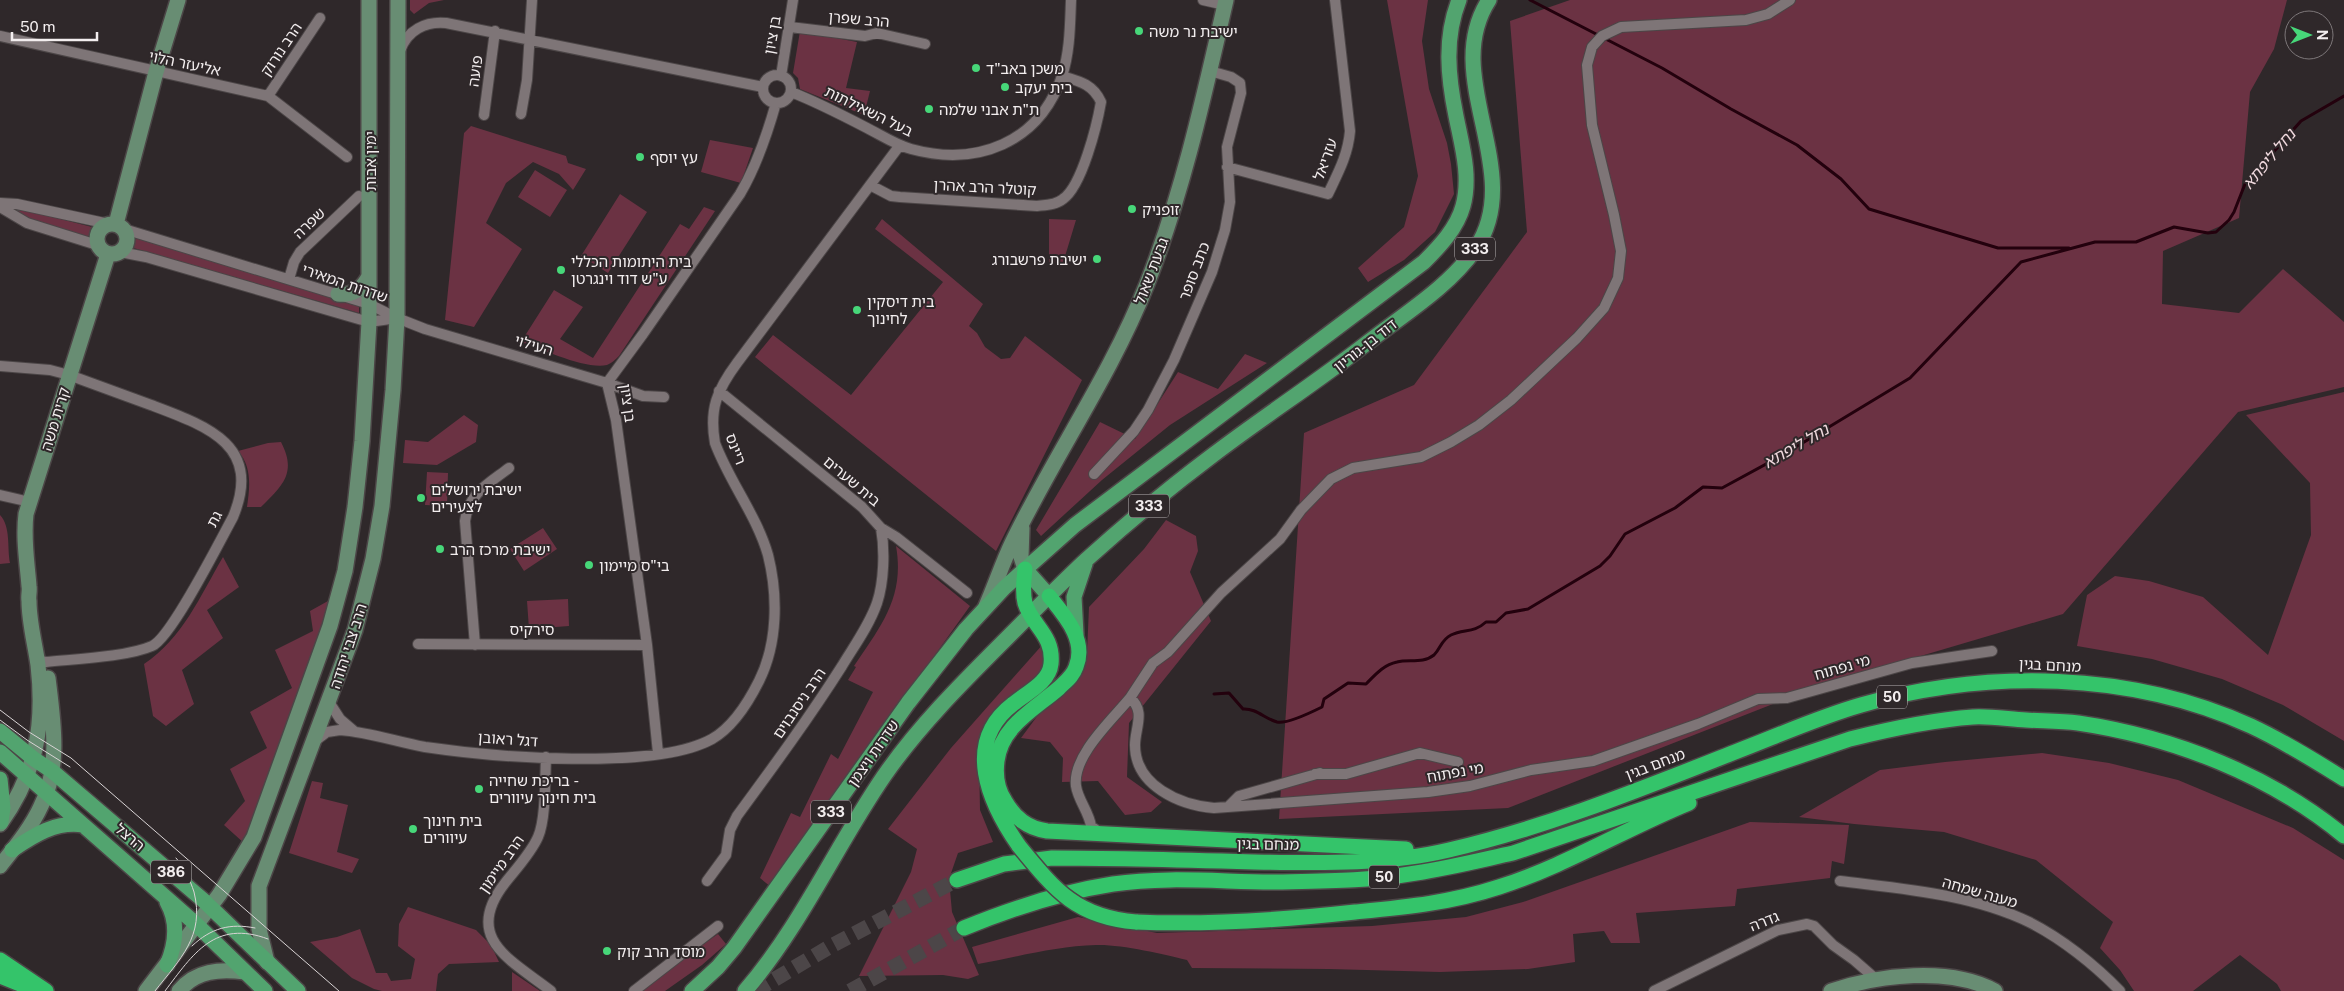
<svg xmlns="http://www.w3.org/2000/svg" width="2344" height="991" viewBox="0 0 2344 991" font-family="'Public Sans','Noto Sans Hebrew',sans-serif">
	<rect width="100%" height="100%" fill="#2f282a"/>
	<path fill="#6b3243" d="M410 0H444L429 3 414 14 410 10Z
		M1387 0H1428L1422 41 1429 89 1447 143 1451 164 1454 194 1435 232 1404 260 1368 282 1358 268 1404 227 1418 176Z
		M1570 0H2287L2274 49 2250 92 2239 218 2163 251 2162 304 2239 313 2283 269 2344 322V387L2238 412 2063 614 1816 687 1508 808 1279 819 1304 433 1414 385 1527 232 1510 21Z
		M800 31 857 42 846 88 870 91 864 115 800 89 798 78 793 73Z
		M471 126 566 156 568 163 586 169 573 190 559 174 533 162 506 183 486 223 522 249 474 327 445 320 464 133Z
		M710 140 753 148 741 183 701 172Z
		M535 170 567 190 550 217 518 197Z
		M620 194 647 212 608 273 581 256Z
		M704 207 715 211 619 356C615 360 612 363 607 365 586 370 542 349 521 342L554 290 583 307 560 339 593 358 680 224 689 229Z
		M17 208 96 228 92 239 30 220 15 212Z
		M882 219 983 304 969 326 977 333 985 347 1001 359 1010 358 1025 336 1082 380 996 551 755 357 773 335 851 395 943 282 875 229Z
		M1049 219 1076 220 1063 263 1049 262Z
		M130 234 359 304V313L130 247 132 240Z
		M1245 354 1267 363 1170 425 1102 480 1041 536 1036 530 1100 422 1135 439 1178 372 1218 389Z
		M2344 392V741L2283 705 2222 679 2152 659 2077 646 2087 595 2115 576 2149 581 2203 597 2268 655 2311 535 2310 483 2246 415Z
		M464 415 478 425 476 442 437 465 403 463 405 440 428 442Z
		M281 442C297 473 283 485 261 507H247C250 486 252 467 238 451L268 443Z
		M427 472 448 473 447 506 425 505Z
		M0 515C11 527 7 547 10 563L0 564Z
		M1166 520 1196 536 1198 551 1190 572 1211 621 1129 723 1127 777 1162 802 1151 812 1125 815 1098 781 1062 782 1063 758 1050 742 1021 738 1044 707 1082 674 1087 653 1089 607 1144 549Z
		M543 528 557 549 524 571 510 549Z
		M896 546 970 606 841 786 771 887 760 878 791 813 800 817 831 754 838 759 873 692 848 680 856 667 854 666C881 626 905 597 896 546Z
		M223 557 239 587 207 610 223 638 182 670 194 704 166 726 153 716 144 664C183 638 200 596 223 557Z
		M568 599 569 626 529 629 527 601Z
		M328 601 333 610 245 844 224 825 245 801 230 769 267 748 250 712 292 688 275 650 313 631 310 611Z
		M1044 643 1045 673 1029 686 979 757 980 810 993 842 958 853 949 879 952 912 979 975 968 979 943 975 859 976 911 872 917 849 888 829 951 748Z
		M2042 753 2109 763 2178 780 2293 828 2344 860V991H2281L2277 984 2240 955 2193 991H2134L2120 970 2100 948 2113 922 2036 860 1944 832 1854 824 1799 817 1880 770 1945 762Z
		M312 781 323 783 320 798 348 805 337 852 359 859 352 873 289 853Z
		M1750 822 1849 825 1844 864 1832 861 1830 878 1737 889 1735 906 1636 913 1640 943H1611L1604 931 1573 934 1575 962 1528 969 1440 972 1329 969 1192 968 1187 960C1163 954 1120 944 1096 945 1056 946 1017 957 978 964L972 947 1078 917 1157 933 1372 926 1466 917 1523 902Z
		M408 907 476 930 491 945 499 962 449 964 438 974 436 991H382L374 989 352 978 310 942 337 937 360 929 376 973H387L391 981 411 979 415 959 398 946 399 924Z
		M718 934 726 944 702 965 665 991H635Z
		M512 972 540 991H512Z"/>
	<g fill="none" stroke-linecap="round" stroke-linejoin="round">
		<path stroke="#23010d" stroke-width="3" d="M1530 0 1662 68 1731 109 1797 145 1841 179 1869 209 1998 248H2069
			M1214 694 1229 693 1243 709C1256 708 1265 719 1277 722 1287 724 1312 712 1322 707L1324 699 1348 683 1366 684C1375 675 1383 665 1397 662 1409 659 1423 664 1434 655 1441 648 1441 640 1451 635 1464 629 1474 633 1486 622H1496L1506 613 1528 609 1600 566 1610 556 1625 534 1675 508 1703 487 1722 488 1781 456 1910 378 2021 262 2095 242H2136L2174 227 2208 233 2216 232 2229 220 2234 212 2245 184 2301 121 2344 96"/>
		<path stroke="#4c4648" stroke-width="15" stroke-dasharray="15 8" stroke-linecap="butt" d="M755 991 831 946 957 880
			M850 991 964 928"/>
		<g stroke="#4c4647" stroke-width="12">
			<path id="street" d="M1203 0 1225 5
				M790 27 865 36 877 33 925 44
				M0 36 268 96 347 157
				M400 51C407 30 426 21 446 23L763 87
				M763 89a14 14 0 1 1 28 0a14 14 0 1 1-28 0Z
				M781 76 793 0
				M791 92C817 102 842 115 867 128 881 135 896 145 911 149 977 167 1039 143 1062 76 1070 52 1070 25 1071 0
				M268 96 320 18
				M521 114 527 80 532 0
				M484 115 495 31
				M1227 167 1328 194C1338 173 1348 155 1350 131L1335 0
				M870 185 891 196 900 197 1037 206C1046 205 1056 205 1063 199 1082 186 1097 125 1101 102 1093 84 1079 81 1062 76
				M0 203 17 204 109 224
				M0 207 27 223 94 244 101 249
				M124 229 369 304 397 318 425 329 607 383 643 396 664 397
				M120 252 146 257 369 322 397 318
				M289 279 294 262 300 252 359 196
				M0 366 50 370 69 375C96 385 124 395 151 405 207 426 263 445 233 517 220 541 171 638 152 646 127 657 74 659 46 662L40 661 36 655
				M607 383 616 420 647 645 658 753
				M607 383 643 334 740 194C757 165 767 135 776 103
				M719 391 862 507 881 528 896 537 967 593
				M1094 474 1134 431 1148 410 1174 360 1212 272 1225 230 1230 202 1227 147 1241 93 1240 83 1231 77 1210 71
				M0 495 30 502
				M418 644 647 645
				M475 645 465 521C469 493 488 484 509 468
				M1130 698 1153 663 1168 652 1221 593 1280 539 1301 510 1331 479 1353 468 1421 457 1451 442 1479 425 1511 400 1577 338 1604 308 1618 278 1621 251 1614 215 1592 125 1587 65 1592 47 1602 36 1621 27 1746 20 1768 14 1790 0
				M329 702 340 719 354 731
				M315 741 327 732 340 730C369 732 397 742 425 747 492 757 654 771 712 739 733 727 749 701 759 681 778 643 778 595 768 555 757 516 729 481 715 443 709 409 717 390 737 363L900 145
				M546 757C545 778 546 819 538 837 531 853 516 869 505 883 462 938 511 960 551 991
				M1315 774H1346L1420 753 1458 762
				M1229 806 1239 796 1320 773
				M1100 833 1091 826C1089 812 1078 800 1076 786 1072 756 1112 720 1130 698 1146 711 1135 728 1135 745 1135 786 1180 805 1214 808L1428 792 1470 786 1531 770 1593 761 1698 724 1758 699 1787 698 1912 663 1992 651
				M707 881 726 855 730 830 737 816C773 767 809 718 842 666 854 646 869 626 877 603 884 582 885 550 881 528
				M1840 881C1903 889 1971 894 2029 922 2061 938 2095 965 2120 991
				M634 991 718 926
				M1654 991 1778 930 1807 924 1814 926 1833 945 1854 960 1877 980"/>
		</g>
		<g stroke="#4c4647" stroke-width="18">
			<path id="secondary" d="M97 239a15 15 0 1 1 30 0a15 15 0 1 1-30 0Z
				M116 224 156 72 178 0
				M338 294C352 296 363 288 369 276
				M1022 528 1021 557 1025 569
				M986 606C995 586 1002 564 1012 543 1054 456 1111 375 1147 284 1183 192 1204 96 1226 0
				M0 824C36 774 45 726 38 665 35 644 29 622 29 601 28 596 30 591 29 586 27 561 23 538 26 514L108 254
				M0 866C15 847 31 828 41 806 61 767 53 719 48 678
				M267 962 259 929V886L355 630 373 559 382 506 393 390 397 318 398 0
				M146 991 219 895 254 837 330 626 345 571 355 507 362 441 369 322V0
				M179 991C196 970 220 969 245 972
				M1831 991C1878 975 1950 966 1995 991"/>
		</g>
		<g stroke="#4c4647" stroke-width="18">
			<path id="primary" d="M1025 569 1049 596
				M1076 634 1074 597 1085 564
				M0 731 34 759 52 771 203 900 298 991
				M0 752 197 925 265 991
				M0 779 3 808 1 822
				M12 850C34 835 56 821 83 825
				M167 965C176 944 179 923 167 902
				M692 991 718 967 734 948 908 703 966 629 1004 588 1075 525 1424 262C1440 246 1457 228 1463 206 1471 176 1462 146 1456 116 1448 77 1444 38 1459 0
				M745 991C801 926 836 846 884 776 918 727 960 685 1002 643 1030 615 1057 587 1086 560 1127 523 1169 488 1213 455 1263 417 1317 382 1367 343 1404 314 1449 287 1476 248 1527 171 1439 77 1489 0"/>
		</g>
		<g stroke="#4c4647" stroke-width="18">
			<path id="highway" d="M1049 596C1065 616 1087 640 1076 667 1073 676 1066 681 1059 688 1035 709 1001 726 997 761 995 776 997 789 1005 801 1015 818 1027 828 1047 831L1406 849
				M1019 846C989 803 962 743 1013 704 1026 693 1049 683 1051 664 1054 635 1032 626 1025 603 1022 591 1024 580 1025 569
				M957 880 1004 864 1052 858C1120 858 1187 860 1254 862 1318 863 1386 865 1449 850 1548 827 1641 789 1735 752 1777 736 1819 717 1861 705 1987 669 2130 671 2251 726 2283 741 2314 760 2344 779
				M1136 922C1209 925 1283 920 1355 912 1406 907 1450 903 1499 887 1565 866 1625 829 1689 803
				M964 928C1013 908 1061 892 1113 884 1167 876 1222 882 1276 882 1323 881 1370 881 1416 873 1449 868 1481 860 1513 853L1850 739C1890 729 1931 720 1973 717 1990 716 2008 719 2026 720 2043 721 2061 721 2078 723 2173 737 2270 775 2344 836
				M0 960 46 991
				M0 976 35 990"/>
		</g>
		<use href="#street" stroke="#7e7577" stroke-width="10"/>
		<use href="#secondary" stroke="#688d73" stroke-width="15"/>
		<use href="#primary" stroke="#52a46f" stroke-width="15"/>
		<use href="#highway" stroke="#34c46a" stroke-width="15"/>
		<path stroke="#d9d4d5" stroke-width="1" d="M0 710 29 732 71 758 339 991
			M0 720 27 740 70 767
			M192 946C211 928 230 923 255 928
			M155 991C180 959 205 936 194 892 190 880 185 868 176 858
			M165 991C193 954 215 919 268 939"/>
		<g stroke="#4c4647" stroke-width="18" stroke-linecap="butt">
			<path id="highway-bridge" d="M1019 846C1055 890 1076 917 1136 922"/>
		</g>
		<use href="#highway-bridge" stroke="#34c46a" stroke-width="15"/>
	</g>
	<g fill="#47d779" stroke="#2f282a" stroke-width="2">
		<circle cx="1139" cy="31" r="5"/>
		<circle cx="976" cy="68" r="5"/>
		<circle cx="1005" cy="87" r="5"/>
		<circle cx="929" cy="109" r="5"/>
		<circle cx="640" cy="157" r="5"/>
		<circle cx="1132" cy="209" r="5"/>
		<circle cx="1097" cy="259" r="5"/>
		<circle cx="561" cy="270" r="5"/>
		<circle cx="857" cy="310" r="5"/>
		<circle cx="421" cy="498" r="5"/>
		<circle cx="440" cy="549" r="5"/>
		<circle cx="589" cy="565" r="5"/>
		<circle cx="479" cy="789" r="5"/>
		<circle cx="413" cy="829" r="5"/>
		<circle cx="607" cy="951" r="5"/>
	</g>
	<g text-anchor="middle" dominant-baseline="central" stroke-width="4" stroke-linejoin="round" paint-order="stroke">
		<g fill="#2f282a" stroke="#b8b3b4" stroke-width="1">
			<rect x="1455" y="237.5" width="40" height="23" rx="4"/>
			<rect x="1129" y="494.5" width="40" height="23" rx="4"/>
			<rect x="1877" y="685.5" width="30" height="23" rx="4"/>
			<rect x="811" y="800.5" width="40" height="23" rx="4"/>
			<rect x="151" y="860.5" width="40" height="23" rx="4"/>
			<rect x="1369" y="865.5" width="30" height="23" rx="4"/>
		</g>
		<g font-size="14" font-weight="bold" fill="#f3eeef">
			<text x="1475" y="249">333</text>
			<text x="1149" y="506">333</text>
			<text x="1892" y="697">50</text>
			<text x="831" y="812">333</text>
			<text x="171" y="872">386</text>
			<text x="1384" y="877">50</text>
		</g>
		<g font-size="15" fill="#f3eeef" stroke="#2f282a">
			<text transform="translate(859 19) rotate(5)">הרב שפרן</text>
			<text transform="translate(772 35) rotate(-80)">בן ציון</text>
			<text transform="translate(281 49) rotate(-56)">הרב נורוק</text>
			<text transform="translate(185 63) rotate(12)">אליעזר הלוי</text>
			<text transform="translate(475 71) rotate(-82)">פועה</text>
			<text transform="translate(869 111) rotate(26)">בעל השאילתות</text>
			<text transform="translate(1325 159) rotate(-70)">עזריאל</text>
			<text transform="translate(370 161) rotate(-90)">ימין אבות</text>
			<text transform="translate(985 187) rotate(3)">קוטלר הרב אהרן</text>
			<text transform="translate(309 223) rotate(-43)">שפרה</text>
			<text transform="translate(1151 271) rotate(-69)">גבעת שאול</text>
			<text transform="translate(1194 271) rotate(-69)">כתב סופר</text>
			<text transform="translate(345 283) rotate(19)">שדרות המאירי</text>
			<text transform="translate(534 345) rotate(17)">העילוי</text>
			<text transform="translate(1365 345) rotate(-38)">דוד בן-גוריון</text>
			<text transform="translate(628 403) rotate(82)">בן ציון</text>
			<text transform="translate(55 419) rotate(-73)">קרית משה</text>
			<text transform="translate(736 449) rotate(69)">ריינס</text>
			<text transform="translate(852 481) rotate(40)">בית שערים</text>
			<text transform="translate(214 519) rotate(-62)">גת</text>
			<text x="532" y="629">סירקיס</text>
			<text transform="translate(348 646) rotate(-72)">הרב צבי יהודה</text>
			<text transform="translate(2050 665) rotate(3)">מנחם בגין</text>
			<text transform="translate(1842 667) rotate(-16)">מי נפתוח</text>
			<text transform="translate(799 703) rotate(-56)">הרב ניסנבוים</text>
			<text transform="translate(508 739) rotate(4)">דגל ראובן</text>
			<text transform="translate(873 753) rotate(-55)">שדרות ויצמן</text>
			<text transform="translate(1655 764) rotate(-21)">מנחם בגין</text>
			<text transform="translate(1455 772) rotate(-10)">מי נפתוח</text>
			<text transform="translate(130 837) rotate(40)">הרצל</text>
			<text transform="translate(1268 844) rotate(1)">מנחם בגין</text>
			<text transform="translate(501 864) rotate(-55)">הרב מיימון</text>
			<text transform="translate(1980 892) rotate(16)">מענה שמחה</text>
			<text transform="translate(1764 921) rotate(-22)">גדרה</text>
		</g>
		<g font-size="15" fill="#f3eeef" stroke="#2f282a" text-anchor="start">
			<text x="1149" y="31">ישיבת נר משה</text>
			<text x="986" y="68">משכן באב"ד</text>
			<text x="1015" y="87">בית יעקב</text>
			<text x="939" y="109">ת"ת אבני שלמה</text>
			<text x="650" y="157">עץ יוסף</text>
			<text x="1142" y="209">זופניק</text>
			<text x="1087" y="259" text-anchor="end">ישיבת פרשבורג</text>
			<text x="571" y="261">בית היתומות הכללי<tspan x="571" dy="17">ע"ש דוד וינגרטן</tspan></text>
			<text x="867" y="301">בית דיסקין<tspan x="867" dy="17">לחינוך</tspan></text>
			<text x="431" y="489">ישיבת ירושלים<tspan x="431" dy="17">לצעירים</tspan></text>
			<text x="450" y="549">ישיבת מרכז הרב</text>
			<text x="599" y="565">בי"ס מיימון</text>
			<text x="489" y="780">בריכת שחייה -<tspan x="489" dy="17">בית חינוך עיוורים</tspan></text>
			<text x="423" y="820">בית חינוך<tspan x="423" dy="17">עיוורים</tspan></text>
			<text x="617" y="951">מוסד הרב קוק</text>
		</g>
		<g font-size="16" font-style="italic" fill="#f1dadf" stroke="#2f282a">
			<text transform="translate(2269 159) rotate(-50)">נחל ליפתא</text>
			<text transform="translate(1796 446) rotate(-30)">נחל ליפתא</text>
		</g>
	</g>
	<g transform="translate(2309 35) rotate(90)"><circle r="24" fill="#2f282a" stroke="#7d7779"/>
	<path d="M0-4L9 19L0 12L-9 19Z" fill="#47d779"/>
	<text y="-8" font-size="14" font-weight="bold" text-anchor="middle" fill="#f3eeef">N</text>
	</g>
	<path d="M12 32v8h85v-8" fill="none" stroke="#f3eeef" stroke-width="2.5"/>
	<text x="20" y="32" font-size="15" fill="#f3eeef" stroke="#2f282a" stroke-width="4" paint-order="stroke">50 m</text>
</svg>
